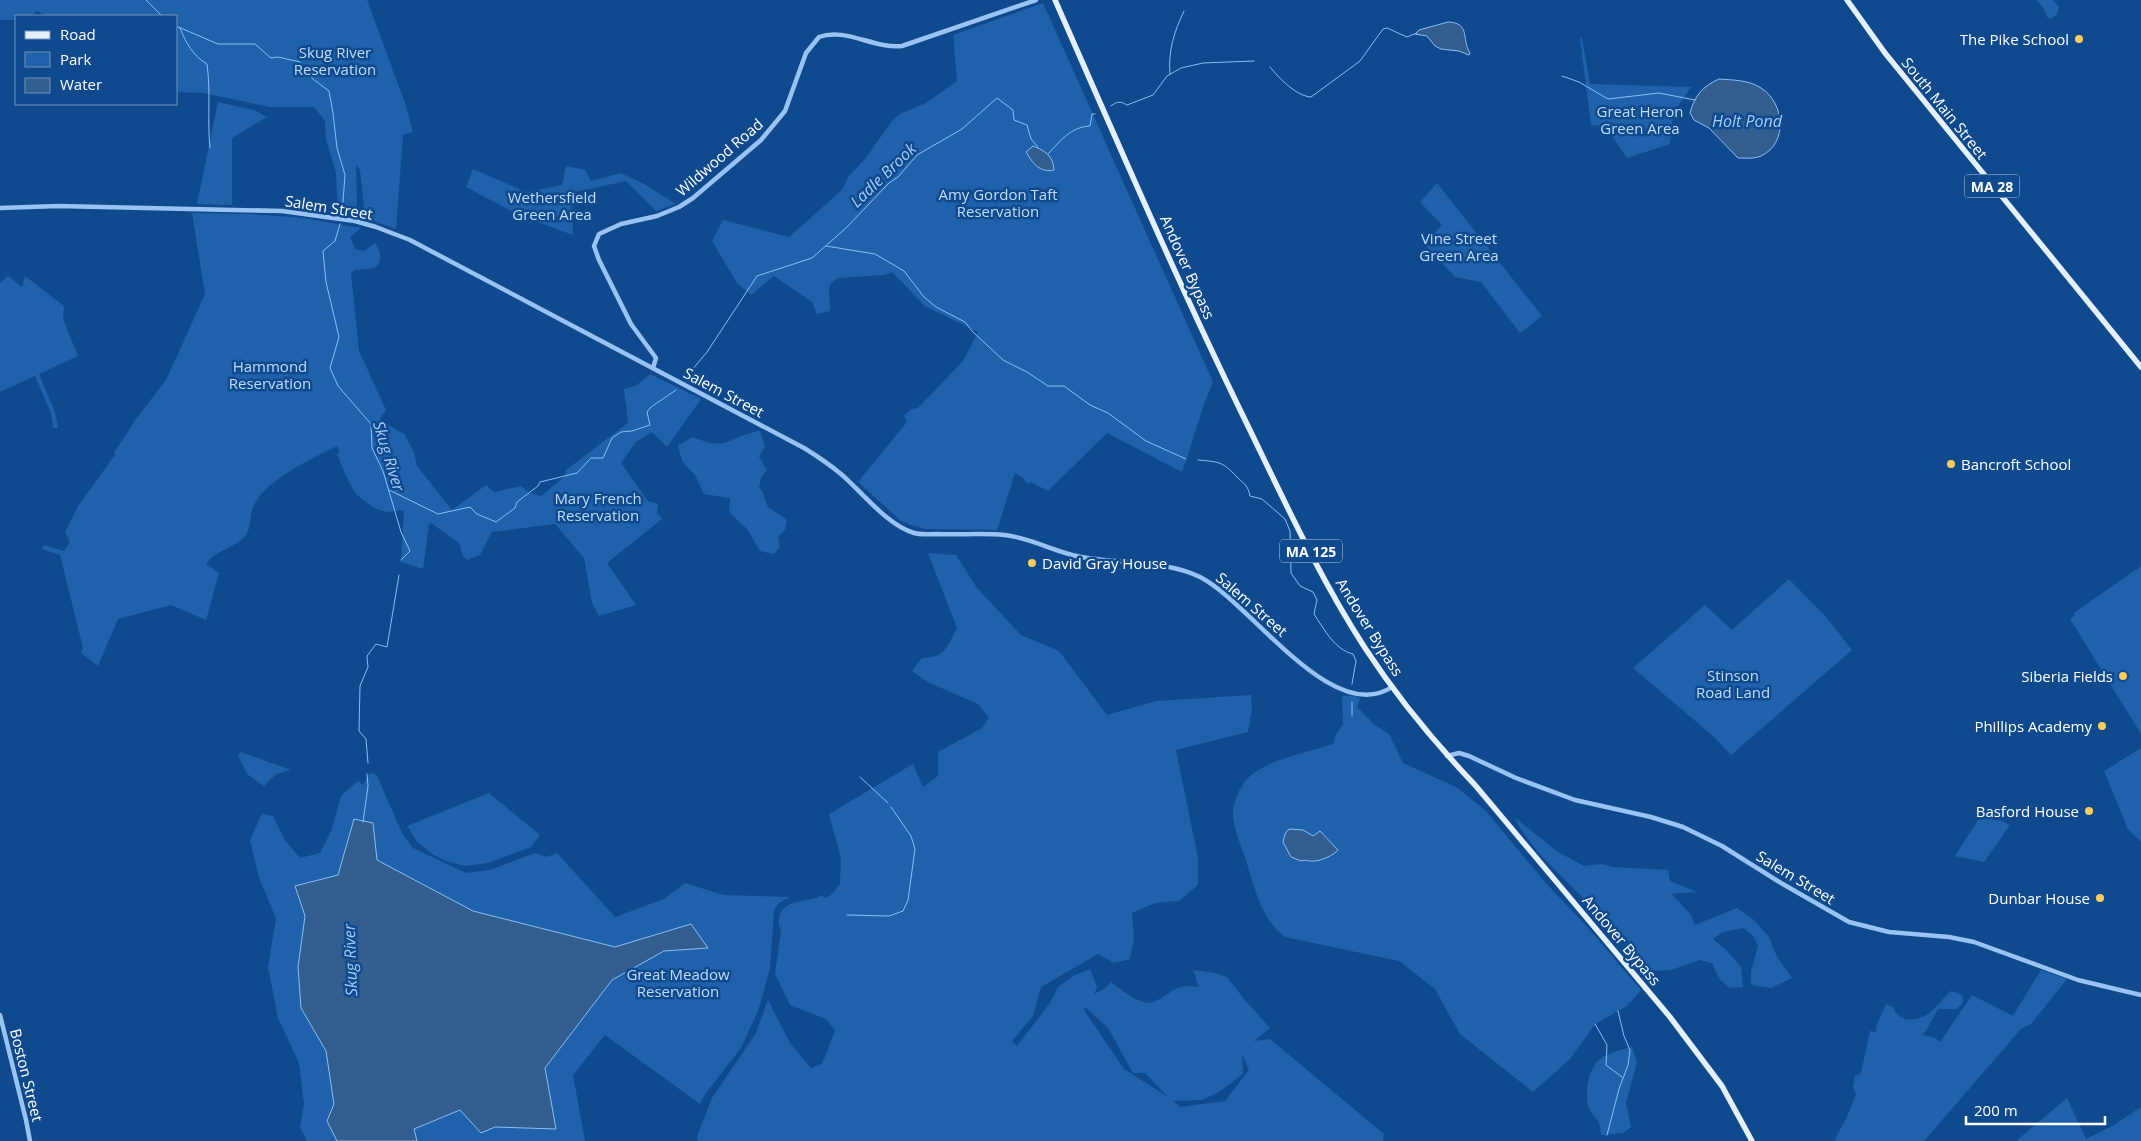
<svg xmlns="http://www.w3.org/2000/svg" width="2141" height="1141" viewBox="0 0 2141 1141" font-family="'Open Sans',sans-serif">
	<rect width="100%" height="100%" fill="#104a8e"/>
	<path fill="#1f62ab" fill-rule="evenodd" d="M0 0H367L405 103 413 132 403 135 396 229 374 221 371 216 365 218 360 170 356 165 357 206 348 213 342 215 338 211 336 173 326 139 325 121 314 107H270L203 93 176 92V16H47L37 11 31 16H16V20H0Z
		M2037 0H2053L2059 7 2057 14 2051 19 2047 17 2044 9Z
		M1043 3 1213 382C1200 411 1193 442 1182 472L1107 433 1048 491 1031 482 1028 484 1023 478 1015 473 997 530 925 529 911 525 901 521 858 482 907 422 904 416 911 409 918 408 963 361 978 332 925 306 892 272 885 275 838 278 831 283 829 288 830 311 817 314 812 302 774 276 751 295 737 283 712 241 723 220 789 237 842 190 849 176 865 159 892 121 900 114 926 103 957 81 953 35Z
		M1582 38 1590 84 1691 87 1673 113 1670 144 1627 158 1604 124 1599 126 1591 125 1580 39Z
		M218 102 254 110 267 117 232 138V205L197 204Z
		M566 166 585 170 591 181 621 173 646 185 676 204 656 211 626 181 571 193 573 235 519 215 466 187 473 169 526 192 562 185Z
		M1437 183 1542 316 1520 333 1481 282 1455 277 1424 244 1442 225 1420 202Z
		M192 213 251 214 303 218 361 228 350 237 355 249 364 251 375 243C381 252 383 260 375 268L355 270 351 273 359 351 386 410 380 418 384 423 404 434 414 452 417 466 452 510 486 485 494 492 521 486 529 493 541 496 565 476 566 470 628 423 624 389 637 385 650 374 701 399 667 447 652 432 636 442 621 463 648 501 658 504 657 513 662 519 607 563 636 605 599 616 592 603 584 558 555 524 492 532 480 555 467 560 463 556 459 543 431 523 429 524 423 569 401 562 404 510 386 512 376 509 363 500 355 493 345 474 337 454 340 452 337 446C311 459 267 479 254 505 249 514 252 526 246 535 236 548 215 550 206 564L219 573 206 620 171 605 118 619 98 666 81 653 83 648 60 555 42 549 44 545 64 551 70 542 65 532 78 506 115 455 114 453 136 419 166 380 205 294Z
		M8 276 22 287 25 276 64 306 63 319 78 356 39 374 55 412 58 428H53L51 413 35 376 0 392V283Z
		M760 431 765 446 759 457 767 470 761 478 759 488 762 491 768 507 787 520 785 530 778 537 780 547 774 554 760 551 747 529 729 512 730 498 704 494 695 475 682 461 678 445 693 437C729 453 727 436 760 431Z
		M928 553 956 555 977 588 1021 635 1059 651 1107 715 1156 701 1251 695 1252 708 1248 732 1176 750 1198 858V885L1179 901 1155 903 1132 913 1134 939 1130 959 1114 963 1098 954 1041 987 1033 1016 1012 1041 1017 1046 1050 1003 1058 987 1073 976 1090 969 1097 987 1094 994 1104 989 1111 982C1122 990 1142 1008 1156 1001 1175 992 1174 983 1199 987L1193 970 1215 973 1227 977 1244 999 1270 1028 1254 1041 1270 1039 1384 1134 1383 1141H698L697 1136 712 1098 756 1033 768 1000 790 1043 811 1068 822 1064 835 1031 826 1019 790 1005 775 974 781 930C779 926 778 923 779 918 782 898 809 903 823 895L824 898 830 896 840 884 841 858 829 814 913 764 923 787 938 776V752L982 728 989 718 978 704 928 682 912 671 922 658C945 658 947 647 957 628ZM1085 1007 1108 1028 1133 1073H1145L1168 1097 1124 1069 1084 1010ZM1242 1054 1249 1070 1225 1101 1181 1107 1173 1101 1202 1100 1219 1092 1243 1074Z
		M2141 566V734L2070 619 2075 615 2074 613Z
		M1789 579 1827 618 1852 650 1731 755 1713 736 1633 668 1705 605 1732 630Z
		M1354 695 1360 699 1357 707 1375 725 1389 734 1403 763 1456 787 1485 810 1544 881 1588 928 1641 990 1627 1006 1595 1024 1570 1059 1533 1092 1460 1034 1435 989 1399 961 1285 937C1261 919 1254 887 1246 860 1241 845 1233 829 1233 813 1233 802 1240 786 1248 778 1266 760 1308 752 1333 744L1336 734 1343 724 1342 696ZM1290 829 1303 830 1313 836 1324 834 1330 841V856L1315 861 1305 859 1301 861 1291 857 1286 848Z
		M2141 748V842L2128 829 2104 771Z
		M241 752 291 770 276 774 264 786 247 774 238 755Z
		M373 773 377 776 402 833 413 848 466 873 490 870 535 853 547 857 557 853 615 917 664 899 685 883 723 895 790 897 779 903 774 910 770 969 758 1011 741 1048 706 1093 700 1104 605 1035 573 1075 585 1141H307L300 1127 304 1104 299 1063 278 1018 268 967 276 918 259 878 250 840 262 814 273 816 285 840 300 858 320 853 332 829 341 796 358 781 363 785 369 774Z
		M489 793 540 835 531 847 488 863 465 866 446 861 432 854 417 842 407 826Z
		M1514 817 1558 852 1584 866 1603 864 1612 867 1668 870 1670 881 1697 892 1672 894 1691 915 1695 925 1737 908 1754 920 1769 937 1777 957 1792 978 1771 988 1751 985V971L1758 946 1754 937 1744 928 1723 932 1713 939 1726 950 1741 967 1743 987 1730 988 1720 980 1712 963 1700 960 1671 970 1651 971 1641 963C1623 943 1606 922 1587 902 1561 875 1532 851 1514 817Z
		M1980 817 2002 821 2010 825 1984 862 1955 856Z
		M2041 970 2067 979 2031 1024 2021 1029 1924 1141H1834L1847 1117 1856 1094 1853 1087 1855 1076 1861 1073 1870 1031 1876 1032V1027L1886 1004 1893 1007C1898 1022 1916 1023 1929 1013 1937 1007 1943 998 1951 991L1962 995 1963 1002 1957 1009H1938L1926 1031 1922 1035 1933 1037 1940 1042 1972 995 2013 1016Z
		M1632 1047 1637 1062 1626 1103 1631 1127 1623 1133 1601 1135C1600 1115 1595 1122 1589 1108 1584 1095 1588 1069 1599 1060 1609 1052 1621 1050 1632 1047Z
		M2067 1098 2086 1139 2114 1125 2141 1107V1141H2016Z"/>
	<path fill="#315d8f" stroke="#8abff6" d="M1448 22C1471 23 1461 39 1470 53L1469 55 1459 51 1441 49 1435 46 1427 36 1415 34 1419 30Z
		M1719 79C1733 80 1749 80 1761 88 1784 102 1789 143 1761 156 1754 159 1746 158 1738 158L1709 128 1694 120 1690 113C1695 95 1703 86 1719 79Z
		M1033 146C1045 151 1053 155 1054 170 1040 173 1033 164 1026 152Z
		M354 819 373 823 377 860 473 911 615 947 691 924 708 948 664 951 612 980 545 1068 556 1129 495 1127 481 1133 460 1110 414 1129 417 1141H337L327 1121 334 1104 326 1051 301 1008 298 967 305 916 295 886 338 875Z
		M1289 829 1303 830 1313 836 1320 831 1338 850C1334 855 1321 861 1314 861 1309 862 1307 859 1301 861L1291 857 1283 842 1285 834Z"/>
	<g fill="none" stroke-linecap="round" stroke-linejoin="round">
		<path stroke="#8abff6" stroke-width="1" d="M146 0 162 16
			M176 26 218 44H255L271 58 278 57 300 62 313 79 329 91 333 113 337 148 345 175 342 215
			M180 28C186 43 193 56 207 64 211 92 207 120 210 148
			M1270 67C1279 78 1296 96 1311 97L1360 61 1383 29 1387 28 1407 37 1417 33
			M1170 74C1168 51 1174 32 1184 11
			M1562 76 1579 82 1608 99 1659 93 1695 100
			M1111 106C1118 101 1120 101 1127 105L1153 95 1167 76 1181 68 1203 63 1254 61
			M1048 154C1061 140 1071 127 1090 126L1092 114H1095
			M340 224 335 241 323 251 326 282 339 337 330 368 338 386 371 424 372 448 383 471 401 532 410 551 401 560
			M826 246 875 254 904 271 924 297 936 307 965 322 973 332 1003 360 1027 372 1048 386H1064L1090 405 1108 413 1146 441 1186 459
			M687 376 707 352 757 276 812 258 846 228 889 183 898 177 917 155 962 129 997 98 1013 110 1014 120 1027 125 1031 139 1038 147
			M1198 460C1219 462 1222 461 1237 477 1244 484 1248 485 1250 496L1262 499 1285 519 1290 531 1291 573 1300 586 1313 592 1317 600 1314 614C1324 629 1335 650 1353 654L1356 661 1352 684
			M389 490 438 514 470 507 477 514 496 522 515 508 517 502 538 486 540 482 577 473 591 458H603L612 438 621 432 632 431 650 425 647 412 651 407 676 390
			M1352 702V716
			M368 763 366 739 359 731 360 686 368 667 367 656 376 644 387 647 399 575
			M860 777 888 803
			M363 822 368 786 367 774
			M847 915 889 916 903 911 908 900 915 849 911 836 891 807
			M1595 1024 1607 1045 1606 1065 1622 1077
			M1607 1135 1619 1089 1628 1065 1630 1050 1624 1036 1618 1011"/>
		<path stroke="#98c3f2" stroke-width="4.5" d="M0 208 58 206 282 211 355 221 376 227 410 240 804 448C817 456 829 464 841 474 862 492 887 525 914 533 921 535 929 534 937 534 959 535 982 533 1005 535 1031 538 1055 552 1081 557 1118 564 1166 560 1200 577 1250 602 1332 727 1392 687
			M653 368 656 358 631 324 599 260 594 246 599 234 621 224 657 216 679 207 693 198 761 140 785 111 806 53 819 37C845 27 874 49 902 46L1036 0
			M1447 756 1459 753 1469 756 1516 778 1575 800 1651 817 1683 827 1722 846 1781 883 1849 922 1889 932 1949 937 1974 942 2078 980 2141 995
			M0 1015 26 1120 30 1141"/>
		<path stroke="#e4efff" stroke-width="5.5" d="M1055 0C1117 141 1178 283 1246 422 1283 498 1319 577 1365 648 1397 697 1435 743 1475 785L1670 1017 1722 1086 1752 1141
			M1847 0 1885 53 2141 367"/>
	</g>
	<g fill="#ffcb5a" stroke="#104a8e" stroke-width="2">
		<circle cx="2079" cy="39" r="5"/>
		<circle cx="1951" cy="464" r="5"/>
		<circle cx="1032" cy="563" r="5"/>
		<circle cx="2123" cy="676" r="5"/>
		<circle cx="2102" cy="726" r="5"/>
		<circle cx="2089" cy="811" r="5"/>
		<circle cx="2100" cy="898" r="5"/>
	</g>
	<g text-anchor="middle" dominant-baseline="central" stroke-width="5" stroke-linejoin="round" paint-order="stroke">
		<g fill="#104a8e" stroke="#b7c9dd" stroke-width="1">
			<rect x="1964.5" y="174.5" width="55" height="23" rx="4"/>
			<rect x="1280" y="539.5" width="62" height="23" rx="4"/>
		</g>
		<g font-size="14" font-weight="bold" fill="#fff">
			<text x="1992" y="186">MA 28</text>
			<text x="1311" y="551">MA 125</text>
		</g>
		<g font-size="15" fill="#fff" stroke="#104a8e" text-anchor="end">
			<text x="2069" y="39">The Pike School</text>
			<text x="1961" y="464" text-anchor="start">Bancroft School</text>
			<text x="1042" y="563" text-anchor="start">David Gray House</text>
			<text x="2113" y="676">Siberia Fields</text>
			<text x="2092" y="726">Phillips Academy</text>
			<text x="2079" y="811">Basford House</text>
			<text x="2090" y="898">Dunbar House</text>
		</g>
		<g font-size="15" fill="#bfddfd" stroke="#104a8e">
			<text x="335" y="52">Skug River<tspan x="335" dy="17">Reservation</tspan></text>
			<text x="1640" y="111">Great Heron<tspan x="1640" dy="17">Green Area</tspan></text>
			<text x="998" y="194">Amy Gordon Taft<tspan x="998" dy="17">Reservation</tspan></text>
			<text x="552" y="197">Wethersfield<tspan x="552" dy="17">Green Area</tspan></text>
			<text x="1459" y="238">Vine Street<tspan x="1459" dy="17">Green Area</tspan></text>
			<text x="270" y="366">Hammond<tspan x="270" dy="17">Reservation</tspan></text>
			<text x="598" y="498">Mary French<tspan x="598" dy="17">Reservation</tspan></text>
			<text x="1733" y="675">Stinson<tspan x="1733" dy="17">Road Land</tspan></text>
			<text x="678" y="974">Great Meadow<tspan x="678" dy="17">Reservation</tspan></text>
		</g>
		<g font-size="15" fill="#fff" stroke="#104a8e">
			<text transform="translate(1945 108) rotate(51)">South Main Street</text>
			<text transform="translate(719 157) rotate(-41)">Wildwood Road</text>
			<text transform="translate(329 207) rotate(9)">Salem Street</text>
			<text transform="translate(1188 267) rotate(66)">Andover Bypass</text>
			<text transform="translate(724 392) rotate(28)">Salem Street</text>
			<text transform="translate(1252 604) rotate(41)">Salem Street</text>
			<text transform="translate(1370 627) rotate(58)">Andover Bypass</text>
			<text transform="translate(1796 877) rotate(31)">Salem Street</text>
			<text transform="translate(1622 940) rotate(50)">Andover Bypass</text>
			<text transform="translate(27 1075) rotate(76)">Boston Street</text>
		</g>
		<g font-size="16" font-style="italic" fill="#a4cdfa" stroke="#104a8e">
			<text x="1747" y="121">Holt Pond</text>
			<text transform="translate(883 175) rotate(-44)">Ladle Brook</text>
			<text transform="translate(389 456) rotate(73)">Skug River</text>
			<text transform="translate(350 960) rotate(-92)">Skug River</text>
		</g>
	</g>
	<rect x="15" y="15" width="162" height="90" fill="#104a8e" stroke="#7092bb"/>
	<rect x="25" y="31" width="25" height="8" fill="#e4efff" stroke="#7092bb"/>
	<text x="60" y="40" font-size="15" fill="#ffffff">Road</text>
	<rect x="25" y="52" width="25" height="15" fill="#1f62ab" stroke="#7092bb"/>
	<text x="60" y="65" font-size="15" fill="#ffffff">Park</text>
	<rect x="25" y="78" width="25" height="15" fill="#315d8f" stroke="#7092bb"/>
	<text x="60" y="90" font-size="15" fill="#ffffff">Water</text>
	<path d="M1966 1116v8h139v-8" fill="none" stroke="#ffffff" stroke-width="2.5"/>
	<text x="1974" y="1116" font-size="15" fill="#ffffff" stroke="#104a8e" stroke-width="4" paint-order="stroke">200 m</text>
</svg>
